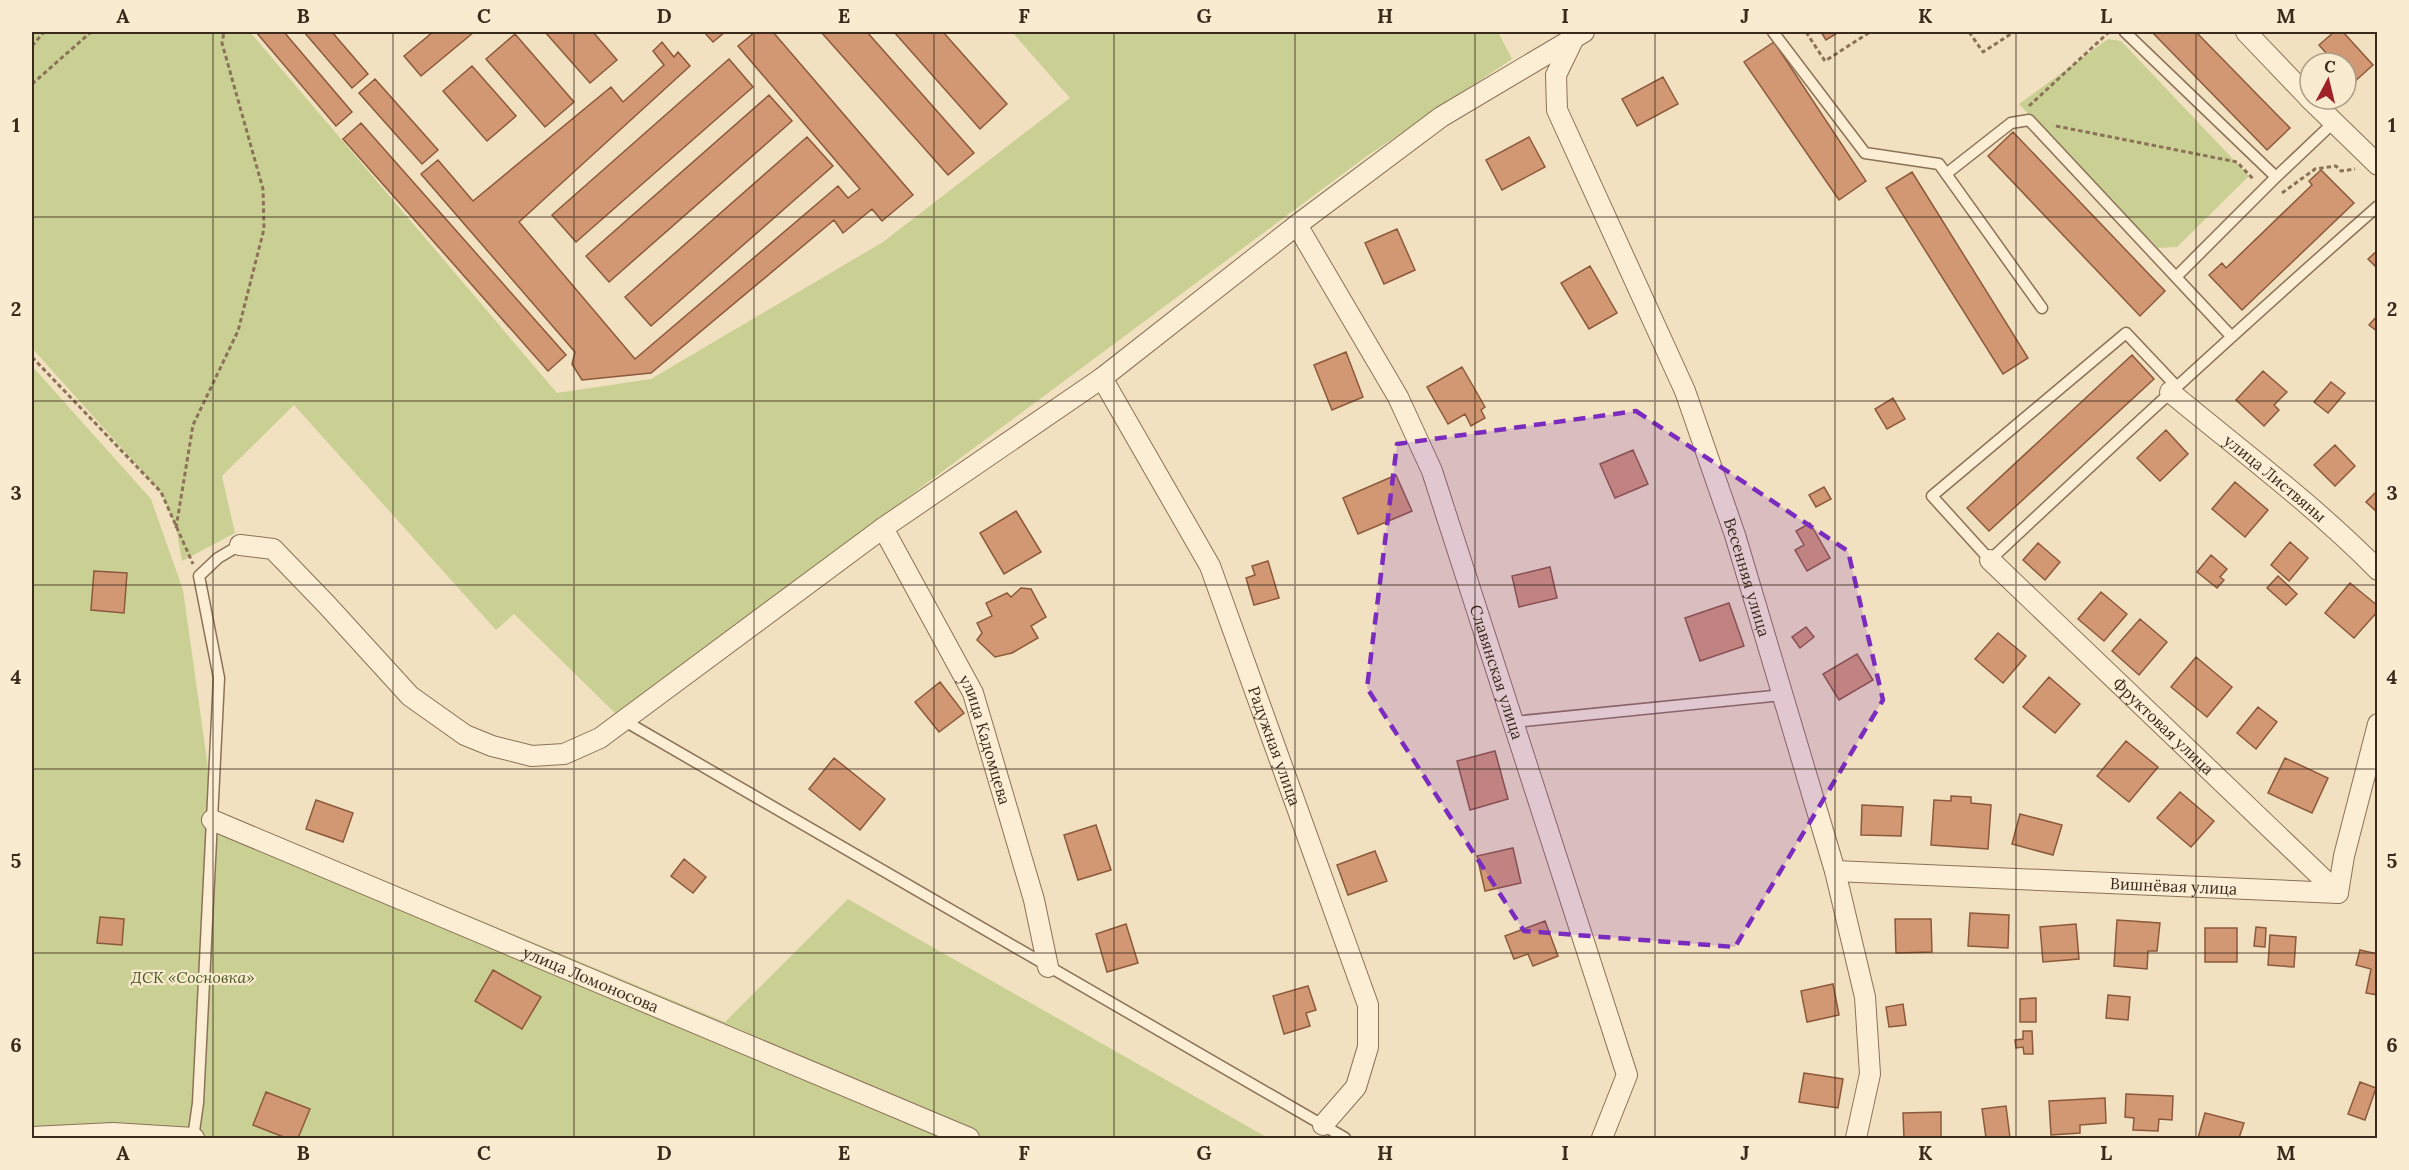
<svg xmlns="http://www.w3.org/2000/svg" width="2409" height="1170" viewBox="0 0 2409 1170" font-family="Lora,serif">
	<rect width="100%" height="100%" fill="#f1e1c0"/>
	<path fill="#cad093" d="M32 32H250L557 393 651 379 883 242 1070 98 1012 32H1166L1176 34 1180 32H1498L1512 59 1367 156 616 714 514 614 496 630 294 405 222 476 235 533 182 561 176 528 161 492 32 348Z
		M2108 39 2121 41 2249 176 2177 247 2158 248 2019 104Z
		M32 366 151 499 183 590 214 810 725 1022 848 899 1268 1138H32Z"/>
	<path fill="#d29873" stroke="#8c593b" stroke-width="1.5" d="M256 32H284L352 112 336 126Z
		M304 32H332L368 74 352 88Z
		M433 32H474L421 76 404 56Z
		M545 32H593L617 60 590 83Z
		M704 32H725L713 42Z
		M755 32H773L913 195 882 221 872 209 843 233 834 220 651 373 582 380 572 364 575 352 421 174 438 160 473 201 611 87 623 102 664 65 653 51 662 42 674 57 678 52 690 66 519 222 635 359 838 186 848 198 860 189 738 46Z
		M821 32H867L974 153 948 175Z
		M894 32H943L1007 104 980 129Z
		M1821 32H1839L1826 40Z
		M2152 32H2196L2290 128 2267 150Z
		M2334 32H2343L2373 65 2353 83 2346 75V63H2335L2319 45Z
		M515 34 574 102 545 127 486 59Z
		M1774 42 1866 181 1839 200 1744 62Z
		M729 59 753 87 576 242 552 215Z
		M472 66 516 116 487 141 443 91Z
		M1663 77 1678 104 1637 126 1622 99Z
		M375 79 438 150 422 164 359 93Z
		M769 95 792 121 609 282 586 256Z
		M361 123 566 355 548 371 343 139Z
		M2013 132 2165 291 2140 316 1988 156Z
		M807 137 833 166 651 326 625 297Z
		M1529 137 1545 167 1502 190 1486 160Z
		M2321 170 2354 203 2242 310 2209 275 2222 263 2226 268 2312 185 2309 181Z
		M1912 172 2028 358 2003 374 1886 188Z
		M1397 229 1415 270 1384 284 1365 243Z
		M2378 250V269L2368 259Z
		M1590 266 1617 313 1589 329 1561 283Z
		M2378 315V332L2369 325Z
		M1346 352 1363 397 1332 410 1314 365Z
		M2132 355 2154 379 1989 531 1967 508Z
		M1462 367 1485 407 1481 410 1485 418 1471 426 1465 414 1448 424 1427 387Z
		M2263 371 2287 392 2274 405 2279 410 2264 426 2236 400Z
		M2331 382 2345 393 2328 413 2314 402Z
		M1893 398 1905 419 1887 429 1875 409Z
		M2166 430 2188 454 2160 481 2137 458Z
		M2335 445 2355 466 2335 486 2314 465Z
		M1633 450 1648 484 1615 498 1600 464Z
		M1396 475 1412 511 1358 534 1343 498Z
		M2235 482 2268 510 2245 537 2212 509Z
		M1824 487 1831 499 1816 507 1809 495Z
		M2378 490V513L2366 502Z
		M1016 511 1041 552 1004 574 980 533Z
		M1810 523 1830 558 1807 571 1795 550 1804 545 1796 531Z
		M2290 542 2308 558 2289 581 2271 565Z
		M2038 543 2060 562 2045 580 2023 560Z
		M2211 555 2227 569 2220 577 2224 580 2217 588 2197 572Z
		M1268 561 1279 598 1254 605 1246 578 1255 575 1252 566Z
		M1550 567 1557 598 1519 607 1512 576Z
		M94 571 127 573 124 613 91 610Z
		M2278 576 2297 594 2286 605 2267 588Z
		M2350 583 2378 606V611L2354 638 2325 613Z
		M1021 588 1031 589 1046 617 1031 626 1038 638 1012 653 995 657 977 640 982 633 977 623 992 616 986 603 1007 593 1011 597Z
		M2101 592 2127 614 2104 641 2078 619Z
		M1729 603 1744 646 1700 661 1685 618Z
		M2140 619 2167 642 2139 675 2112 651Z
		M1806 627 1814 637 1800 648 1792 637Z
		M1998 633 2026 656 2003 683 1975 659Z
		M1857 654 1873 680 1839 700 1823 674Z
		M2196 657 2232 687 2207 717 2171 687Z
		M2049 677 2080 704 2055 733 2023 707Z
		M940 682 964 713 939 732 915 702Z
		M2258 707 2277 722 2256 749 2237 733Z
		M2126 741 2158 767 2129 802 2097 776Z
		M1495 751 1508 799 1470 810 1457 761Z
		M834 758 885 799 860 830 809 789Z
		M2285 758 2328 778 2312 813 2268 793Z
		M2180 792 2214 821 2191 847 2157 818Z
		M1951 796 1971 797V803L1991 805 1988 849 1931 845 1934 800 1951 801Z
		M316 800 353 813 343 842 306 829Z
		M1862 805 1903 807 1901 836 1861 835Z
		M2020 814 2062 825 2053 855 2012 844Z
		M1096 825 1111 870 1078 880 1064 835Z
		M1513 848 1521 883 1485 891 1477 856Z
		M1375 851 1387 881 1348 895 1337 865Z
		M684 859 706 877 693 893 671 876Z
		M1970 913 2009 915 2008 948 1968 946Z
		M100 917 124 919 122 945 97 943Z
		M1895 919H1931L1932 952 1896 953Z
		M2117 920 2160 923 2157 951H2148L2147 969 2114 966Z
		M1545 921 1558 956 1533 966 1528 954 1514 959 1505 936Z
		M1126 924 1138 963 1107 972 1096 934Z
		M2076 924 2079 959 2043 962 2040 927Z
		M2256 927 2266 928 2265 947 2254 946Z
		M2205 928H2237V962H2205Z
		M2270 935 2296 937 2294 967 2268 965Z
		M2360 950 2378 954V995L2366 993 2371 969 2356 965Z
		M493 970 541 997 522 1029 475 1001Z
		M1833 984 1839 1015 1807 1022 1801 991Z
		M1308 986 1316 1010 1306 1013 1310 1026 1284 1034 1273 996Z
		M2108 995 2130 997 2128 1020 2106 1018Z
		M2036 998V1022H2020V999Z
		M1903 1004 1906 1025 1889 1027 1886 1007Z
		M2023 1031H2032L2033 1054H2024L2023 1047 2016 1048 2015 1040 2023 1039Z
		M1804 1073 1843 1079 1838 1108 1799 1102Z
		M2360 1082 2376 1088 2365 1120 2348 1114Z
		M266 1092 310 1109 298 1138H286L253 1125Z
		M2126 1094 2173 1096 2172 1120 2159 1119 2158 1131 2133 1130 2134 1118 2125 1117Z
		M2105 1098 2106 1123 2080 1125V1133L2051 1135 2049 1101Z
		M2006 1106 2010 1138H1986L1982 1109Z
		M1941 1112V1138H1904L1903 1113Z
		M2205 1113 2244 1123 2239 1138H2198Z"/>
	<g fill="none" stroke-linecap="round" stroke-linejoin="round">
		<g stroke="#8b7157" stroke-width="13">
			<path id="service" d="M1773 32 1865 153 1939 164 2042 308
				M2125 32 2276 177 2333 123
				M1946 174 2011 123 2029 120 2231 336
				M2176 277 2276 177
				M2177 387 2126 333 1932 496 1990 560C2118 440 2246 322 2378 206
				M623 720 1345 1138
				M1513 722 1783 695
				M193 1138 198 1103 219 678 199 576 218 558 240 545"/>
		</g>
		<g stroke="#8b7157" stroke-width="22">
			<g id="minor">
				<path d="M2246 32 2310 99"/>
				<path id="s1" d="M1573 40 1556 75 1557 110 1685 391 1735 535 1835 871 1865 997 1870 1074 1856 1138"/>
				<path d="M2310 99 2378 165"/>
				<path id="s2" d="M1297 225 1398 397 1432 471 1627 1075 1602 1138"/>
				<path id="s3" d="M1102 378 1210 566 1368 1005V1047L1356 1087 1323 1125"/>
				<path id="s4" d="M2170 392C2240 450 2314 505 2378 570"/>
				<path id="s5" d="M883 528 973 693 1034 900 1048 967"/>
				<path d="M240 545 273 549 327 605 410 696 465 735 492 746 532 756 564 754 600 738 883 528 1102 378 1297 225 1441 117 1584 32"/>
				<path id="s6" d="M1990 560 2338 893"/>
				<path id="s7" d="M212 820 969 1138"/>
				<path id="s8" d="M1835 871 2338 893 2344 856 2378 724"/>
				<path d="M32 1137 113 1133 194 1138"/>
			</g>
		</g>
		<path stroke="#8b7157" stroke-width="3" stroke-dasharray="4.5 3" stroke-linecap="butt" d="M1806 32 1825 61 1870 32
			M1969 32 1983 52 2014 32
			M32 46 44 32
			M32 84 91 32
			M2029 106 2109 32
			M2056 126 2237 162 2254 180
			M2282 193 2315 169 2336 166 2341 171 2355 169
			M32 357 161 492 193 564
			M176 528 193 425 238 331 264 229 263 189 222 43 224 32"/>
		<use href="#service" stroke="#fbeed4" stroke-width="10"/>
		<use href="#minor" stroke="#fbeed4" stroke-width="20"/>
	</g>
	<path fill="#7b2cbf" fill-opacity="0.2" stroke="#7b2cbf" stroke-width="4.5" stroke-dasharray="12 8" stroke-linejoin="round" d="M1636 411 1848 551 1883 700 1735 947 1524 931 1367 688 1397 444Z"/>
	<path fill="none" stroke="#3a2a1c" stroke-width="1.5" stroke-opacity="0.55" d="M213 32V1138M393 32V1138M574 32V1138M754 32V1138M934 32V1138M1114 32V1138M1295 32V1138M1475 32V1138M1655 32V1138M1835 32V1138M2016 32V1138M2196 32V1138M32 217H2378M32 401H2378M32 585H2378M32 769H2378M32 953H2378"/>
	<g text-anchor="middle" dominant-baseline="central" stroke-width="4.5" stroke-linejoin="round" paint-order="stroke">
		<g font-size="16" fill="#3a2a1c" stroke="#f8ebd0">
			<text stroke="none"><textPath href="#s4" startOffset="136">улица Листвяны</textPath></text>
			<text stroke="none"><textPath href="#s1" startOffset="579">Весенняя улица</textPath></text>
			<text stroke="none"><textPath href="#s2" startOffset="492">Славянская улица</textPath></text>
			<text stroke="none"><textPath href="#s6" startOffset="240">Фруктовая улица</textPath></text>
			<text stroke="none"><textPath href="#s5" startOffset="236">улица Кадомцева</textPath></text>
			<text stroke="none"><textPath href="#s3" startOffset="408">Радужная улица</textPath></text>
			<text stroke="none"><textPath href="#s8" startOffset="339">Вишнёвая улица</textPath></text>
			<text stroke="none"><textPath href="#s7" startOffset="411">улица Ломоносова</textPath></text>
		</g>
		<g font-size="16" font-style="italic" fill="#4b5821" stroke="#f8ebd0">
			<text x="193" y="977">ДСК «Сосновка»</text>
		</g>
	</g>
	<rect width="2409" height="1170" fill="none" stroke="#f8ebd0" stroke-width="66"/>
	<g transform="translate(2328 81) rotate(7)"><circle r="28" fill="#f8ebd0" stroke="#ac9e88" stroke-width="1.5"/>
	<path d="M0-4.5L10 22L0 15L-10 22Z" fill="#9e2226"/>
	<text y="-9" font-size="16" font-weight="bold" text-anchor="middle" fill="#3a2a1c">С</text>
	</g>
	<rect x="33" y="33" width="2343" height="1104" fill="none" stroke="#3a2a1c" stroke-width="2"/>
	<g font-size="20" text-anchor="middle" font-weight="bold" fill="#3a2a1c">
		<text x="123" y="23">A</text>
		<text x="303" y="23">B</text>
		<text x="484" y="23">C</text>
		<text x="664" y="23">D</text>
		<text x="844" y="23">E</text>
		<text x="1024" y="23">F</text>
		<text x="1204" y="23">G</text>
		<text x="1385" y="23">H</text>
		<text x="1565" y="23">I</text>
		<text x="1745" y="23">J</text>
		<text x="1925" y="23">K</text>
		<text x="2106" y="23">L</text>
		<text x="2286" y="23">M</text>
		<text x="16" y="132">1</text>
		<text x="2392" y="132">1</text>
		<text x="16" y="316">2</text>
		<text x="2392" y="316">2</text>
		<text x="16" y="500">3</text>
		<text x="2392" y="500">3</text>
		<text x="16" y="684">4</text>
		<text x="2392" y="684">4</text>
		<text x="16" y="868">5</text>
		<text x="2392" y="868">5</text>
		<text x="16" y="1052">6</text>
		<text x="2392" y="1052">6</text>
		<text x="123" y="1160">A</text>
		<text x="303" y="1160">B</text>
		<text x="484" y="1160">C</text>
		<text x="664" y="1160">D</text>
		<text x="844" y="1160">E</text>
		<text x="1024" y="1160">F</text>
		<text x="1204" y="1160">G</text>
		<text x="1385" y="1160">H</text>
		<text x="1565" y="1160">I</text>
		<text x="1745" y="1160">J</text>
		<text x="1925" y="1160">K</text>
		<text x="2106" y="1160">L</text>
		<text x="2286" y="1160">M</text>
	</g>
</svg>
